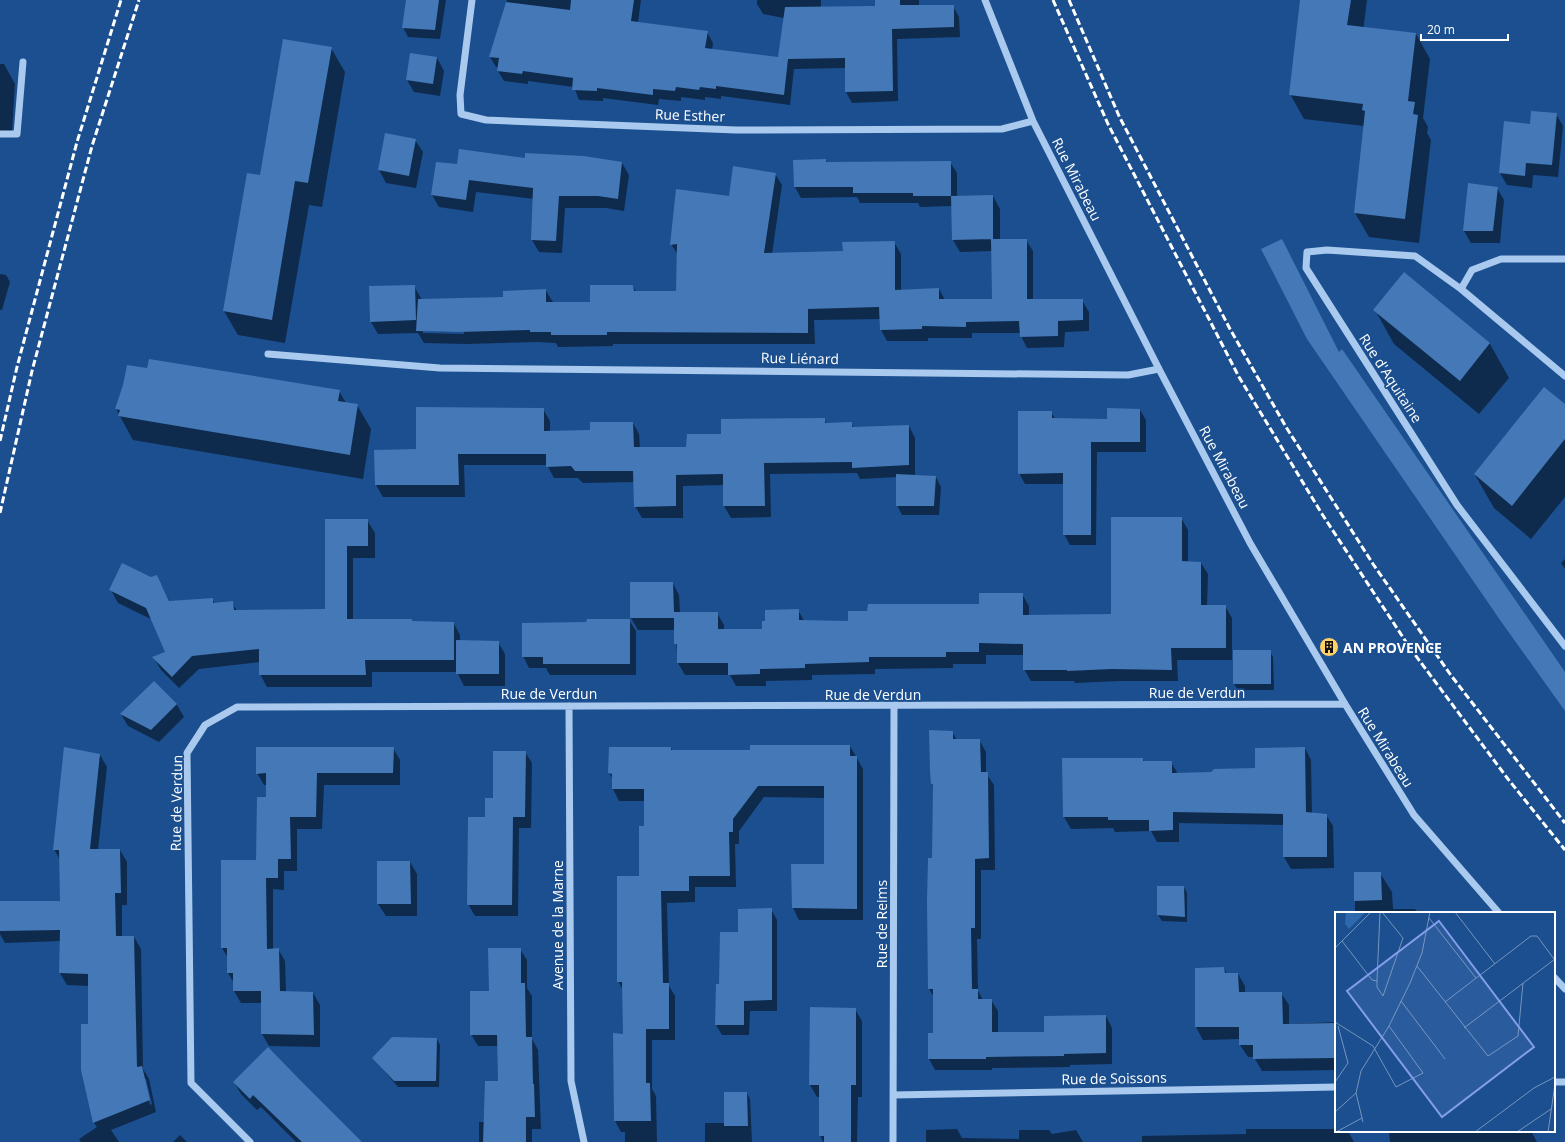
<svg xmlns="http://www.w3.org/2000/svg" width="1565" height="1142" viewBox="0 0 1565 1142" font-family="'Open Sans',sans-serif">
	<rect width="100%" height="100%" fill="#1b4f8f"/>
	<path fill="#0007" fill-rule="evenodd" d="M407 0H446L440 39 408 37 403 27Z
		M507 0H641L638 22 707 32 713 43 712 50 779 59 784 18 763 14 757 4V0H821V8L876 7V0H919V6H953L959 17 960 37 897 39 898 101 852 103 846 92V68L794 69 790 105 721 96V99L705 97V100L681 97V101L659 99 658 105 603 98V101L579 100 574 87 528 81V84L504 81 498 71 499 68 496 67 490 57Z
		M1301 0H1367L1362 40 1416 34 1430 59 1423 118 1428 127 1427 133 1431 140 1419 243 1369 237 1355 213 1364 126 1304 119 1290 94Z
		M331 48 345 72 322 207 309 205 285 343 238 335 224 311 260 176Z
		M411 54 437 58 444 71 440 96 414 92 407 80Z
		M0 64H4L15 84 12 131 0 136Z
		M1556 114 1563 126 1558 177 1533 175 1532 188 1507 185 1500 173 1531 125Z
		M415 140 423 152 416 188 386 183 379 170Z
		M526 159 622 163 629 175 624 211 606 208H565L562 253 539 252 532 240 534 199 476 192 473 212 439 207 432 195 458 165Z
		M826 160 827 163 950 162 957 173V197L993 196 1000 209V240H1026L1033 251V300H1082L1089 312V331L1065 332 1064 347 1027 348 1021 336V333H972V338H928V341H887L881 330 880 319 814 320 815 344H613V346L558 347 556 343 537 342 466 344 424 343 418 333 378 334 371 322 414 286 422 300 504 298 546 291 553 302 591 303 633 286 636 292H677L678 255 671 244 730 197 775 174 782 185 772 254 844 252 894 242 901 254V290L939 289 945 300H993L992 251 960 252 953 240 952 206 920 207 918 203H860L857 197 801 198 795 187ZM423 331 464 332V334L423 333Z
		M1497 188 1504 200 1500 243H1471L1464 231Z
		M0 274 6 275 10 282 2 310H0Z
		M1404 274 1490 344 1509 378 1479 414 1394 344 1375 310Z
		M339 391 346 403 357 405 371 429 363 479 133 440 116 409Z
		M1565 406V497L1531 539 1494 508 1475 475Z
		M543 409 550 421V432L591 431 633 423 639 434 640 448H687L722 435 824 419 827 424 851 423 854 428 909 426 915 438V476L936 477 941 487 939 515H902L897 505V477L860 479 857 473 770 474 771 517 731 518 724 506V485L683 486V518H642L635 506 634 482 583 483 578 478H554L547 465H464L465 497H383L376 485 417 450Z
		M1140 410 1146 420V452H1097L1096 545H1070L1064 534V484H1025L1019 473 1051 412 1056 420H1108Z
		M1181 518 1188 530V562L1201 563 1208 574 1207 606H1225L1232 618V660H1177L1178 681H1119L1075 683 1074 681H1031L1024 669V655H986V664H953V668L875 669V674L812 675V680L766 681V686H736L730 675H685L678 663 675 630H638L631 618 673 583 679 595 680 613H717L724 625V630H763L798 610 804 621 849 622 980 605 1022 594 1029 606V616L1112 615Z
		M326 520H367L375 533V558H353V620H411L413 622H453L460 635V641L498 642 505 654V686H464L457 672H372V687H267L260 674V662L199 669 179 688 161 670 154 658 167 652 153 620 118 603 111 590 157 576 170 602 212 599 215 604 232 603 237 611 326 610Z
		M1565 559V569L1561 563Z
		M629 620 636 631V675H550L546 668H529L523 656 587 623Z
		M1234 651H1270L1273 657 1274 690H1238L1234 684Z
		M154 683 177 705 184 717 159 742 128 726 121 714Z
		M952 732 957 740H979L986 752V773L994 785 995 870H981V939H977L978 991 983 1000H991L998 1011V1033H1045L1106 1016 1112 1028V1064L1070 1065V1067L992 1068V1070H935L929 1059 934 1034V997L929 989 933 859 934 787 932 783Z
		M850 746 863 769V920H799L793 908 792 865H825V798L764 797 739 831V844H735L736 887H695V902L667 903 669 986 675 996V1040H652V1089L656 1096 657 1142H625V1132H621L615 1121 624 1035 623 990 618 981 640 877 645 827V801H619L613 789V779L609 773 671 748 673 751H751Z
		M393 748 400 760V785H324L322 829H297V871H284V890L273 889V949H278L285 961 286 992 313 993 320 1005V1047L269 1046 262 1034V1003H241L234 991V983L228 973V958L222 948 257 861 267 798V785H264L257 773Z
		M1305 748 1311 760 1312 814 1326 815 1333 826 1334 868 1291 869 1284 857V825L1179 823V842H1157L1151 831 1115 832 1113 828 1071 829 1064 817 1143 759 1144 762H1171L1178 774 1211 773 1256 769Z
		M525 752 532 763 531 828H519L518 916H475L468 904 486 818 494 799Z
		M100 755 107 767 98 850H120L127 862V905H122V937H134L141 949 143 1069 149 1079 156 1112 111 1130 119 1142H81L79 1139 97 1127 94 1123 82 1069 89 1025V986L67 985 60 973V941L5 943 0 934V902H61L60 860 54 849ZM144 1079H146L152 1104 150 1105Z
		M410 862 417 874V916H386L378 904Z
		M1355 873H1380L1392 892 1393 909H1415L1418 913H1355Z
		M1184 887 1187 893V922L1162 921 1158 915Z
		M771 909 777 920V1011H750L749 1035H722L716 1025 720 985 739 933Z
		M520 949 527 960V988L532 996V1039L538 1050 541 1129H532V1142H479V1122H485L499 1082V1046H478L471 1034 490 992Z
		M1224 968 1227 974H1238L1245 986V993H1281L1289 1005V1024L1336 1022V1070L1262 1071 1254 1057H1248L1240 1045V1039L1203 1040 1196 1027V969Z
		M855 1009 862 1021V1097H858L857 1142H823L820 1135V1097H817L810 1085Z
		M437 1039 440 1045 439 1087H398L373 1058Z
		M234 1082 358 1142H296L261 1107 257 1110 241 1094Z
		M747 1093 750 1099 752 1142H705V1123H725Z
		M957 1129 962 1138 1019 1139V1130H1049L1052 1134 1076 1130 1083 1142H926V1130Z
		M1246 1129H1336V1131H1348L1354 1142H1142V1136L1246 1134Z
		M1389 1131H1531L1537 1142H1390Z
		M180 1135 187 1142H173Z"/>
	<path fill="#4478b7" d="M406 0H439L435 30 402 28Z
		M571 0H634L631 21 708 31 705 48 778 57 785 7 875 6V0H900V5H954V27L892 29 893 91 845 92V58L788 59 784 95 716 86V89L700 87 699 90 676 87 675 91 653 89V95L597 88V91L572 90 573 78 523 71 522 74 497 71 499 58 489 57 506 2 570 10Z
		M1300 0H1351L1347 25 1416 33 1408 101 1415 102 1413 114 1418 115 1405 219 1354 213 1365 111 1362 110 1363 104 1289 95Z
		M283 39 332 47 308 183 295 181 272 320 223 311 247 173 260 175Z
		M410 53 437 57 433 84 406 80Z
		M1531 111 1557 113 1552 165 1526 163 1525 176 1499 173 1504 121 1530 124Z
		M385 133 416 139 409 176 378 170Z
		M459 149 525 158V153L584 156 622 162 618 199 598 196H559L556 241 531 240 533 188 469 180 466 200 431 195 436 162 457 164Z
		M826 159V162L951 161V196H913V193H853V187H794L793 160Z
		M733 166 776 173 764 253 843 251 842 242 895 241V290L939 288V299H992L991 239H1027V299H1083V320L1058 321V336L1020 337 1019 321 966 322V327L922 326V329L880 330 879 307 808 309V333L607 332V335H551V332H530V330L459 332 416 331 418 299 503 297V291L546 289V302H590V285H633L634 291H676L677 244 670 245 676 189 729 196Z
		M1468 183 1498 187 1493 231H1463Z
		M993 195V239L952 240 951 196Z
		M1282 239 1339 352 1342 349 1565 672V711L1500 620 1307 339 1261 249Z
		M1404 272 1490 343 1460 381 1373 310Z
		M415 285 416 320 370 322 369 286Z
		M149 359 340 390 338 401 358 404 350 455 118 416 120 410 115 409 123 385 127 365 147 368Z
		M1544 387 1565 404V439L1512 506 1474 474Z
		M416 407 544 408V431L590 430V422H633L634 447H686L687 434H721V419L825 418V423L852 422V427L909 425V465L852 468V462L764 463 765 506H723V474L676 475V506L634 507 633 471H575L571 466 546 467V454H458L459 485H375L374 450 416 449Z
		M1107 408 1140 409V442H1091V535H1063V473L1018 474V411H1052V418L1107 419Z
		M896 474 936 476 934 506H896Z
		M1111 517H1182V561L1201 562V605H1226V648H1171L1172 670 1112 669 1067 671V670H1023V644L979 643V652H946V657H869V662L805 664V668L760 669V674L728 675V663H677V644H674V618H630V582H673L674 612H718V629H762V621H765V610L799 609V620L848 621V611H867L868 604H979V593H1023V615L1111 614Z
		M325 519H368V546H347V619H412V621L454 622V660H365L366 675H259V649L192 656 172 677 152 657 165 652 146 608 109 590 122 563 151 577 157 575 169 601 213 598V603L233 601 234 610 325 609Z
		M587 619H630V664H543V657H522V623L586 622Z
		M456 640 499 641V674H456Z
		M1233 650H1271V684H1233Z
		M154 681 177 704 151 730 120 714Z
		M929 730 953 731V739H980L981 772H988L989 858 975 859V928H971L972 989H978V999H992V1032H1044V1016L1106 1015V1053L1064 1054V1056L986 1057V1059H928V1033H933V989H928L927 901 928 858H932L933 784H931L930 771Z
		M750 745H850V756H857V909L792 908 791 864H824V786H758L733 819V832H729L730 876H689V891H661L663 983H669V1029H646V1083H650L651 1121H614L613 1033 623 1034 622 982H617V876H639V826H644V789H612V774L608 773 609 747H671V750H750Z
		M64 747 100 754 90 849H120L121 893H115L116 936H134L137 1067 142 1066 150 1100 93 1123 81 1070V1024H88V974L59 973 60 930 0 931V901H60L59 850H53Z
		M256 747H394L393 773H317L316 817H290L291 859H278V878H266L267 949 279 948 280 991 313 992 314 1035 261 1034V991H233V973H227V948H221V860H256L257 797H266V773L256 774Z
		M1305 747 1306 812 1327 814V857H1283V814L1173 812V830L1149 831V820H1108V817H1063L1062 758H1143V761H1172V773L1211 772 1214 769 1255 768V748Z
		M493 751H526L525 817H513L512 905H467L468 817H485V798H493Z
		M377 861H410L411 904H377Z
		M1354 872H1381L1382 900 1354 901Z
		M1157 886H1184L1185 917 1157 915Z
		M772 908V1000L744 1001V1025H715L716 984H719L720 932H738V909Z
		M488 948H521V983H525L526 1037H532L533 1084H534L535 1117H526V1142H483L485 1081H498L497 1035H470V991H489Z
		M1224 967 1225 973H1238L1239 992H1282L1283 1024 1336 1023V1058L1253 1059V1045H1239V1027H1195V968Z
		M810 1007 856 1008V1085H851V1142H824V1136H819V1085H809Z
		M392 1037 437 1038 436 1081H394L372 1058Z
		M268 1047 303 1083 362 1142H302L253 1095 250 1099 233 1082Z
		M724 1092H747L748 1126H724Z"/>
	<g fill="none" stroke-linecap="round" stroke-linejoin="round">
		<path stroke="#a9c9ee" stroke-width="7" d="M472 0 460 95 461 114 486 120 736 130 1002 129 1033 121
			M985 0 1033 121 1159 369 1250 543 1345 704 1414 815 1499 913
			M0 134H17L23 62
			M1565 259H1501L1472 270 1461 289 1565 376
			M1461 289 1415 256 1327 250 1307 252 1306 268 1457 505 1565 646
			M268 354 440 368 1128 375 1159 369
			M569 706 571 1081 584 1142
			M1554 977 1565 989
			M1554 1082H1565
			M893 1095 1336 1087
			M250 1142 191 1083 187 753 205 725 237 707 1345 704
			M893 1142 894 707"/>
		<path stroke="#fff" stroke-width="3" stroke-dasharray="7 3" stroke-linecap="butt" d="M1053 0 1108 124 1239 377 1322 514 1410 648 1508 779 1565 850
			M1069 0 1119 116 1230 329 1286 427 1373 564 1450 674 1565 823
			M0 441 17 367 77 142 121 0
			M0 513 32 371 92 146 139 0"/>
	</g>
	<defs>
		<g id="building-disc" transform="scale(1)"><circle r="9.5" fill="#ffd166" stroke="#1b4f8f"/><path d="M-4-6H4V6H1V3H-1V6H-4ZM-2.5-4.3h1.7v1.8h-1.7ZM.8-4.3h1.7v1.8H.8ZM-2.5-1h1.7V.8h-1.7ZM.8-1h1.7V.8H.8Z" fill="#111"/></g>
	</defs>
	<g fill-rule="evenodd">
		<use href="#building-disc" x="1329" y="647"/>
	</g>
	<g text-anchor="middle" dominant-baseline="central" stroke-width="3.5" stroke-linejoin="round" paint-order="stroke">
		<g font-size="14" fill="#fff" stroke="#1b4f8f">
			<text transform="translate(690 115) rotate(2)">Rue Esther</text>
			<text transform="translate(1077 179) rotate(63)">Rue Mirabeau</text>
			<text transform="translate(800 358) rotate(1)">Rue Liénard</text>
			<text transform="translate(1391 378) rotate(57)">Rue d'Aquitaine</text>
			<text transform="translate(1225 467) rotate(62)">Rue Mirabeau</text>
			<text x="1197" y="692">Rue de Verdun</text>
			<text x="549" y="693">Rue de Verdun</text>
			<text x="873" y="694">Rue de Verdun</text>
			<text transform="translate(1386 747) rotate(58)">Rue Mirabeau</text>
			<text transform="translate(176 803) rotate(-89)">Rue de Verdun</text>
			<text transform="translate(881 924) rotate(-90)">Rue de Reims</text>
			<text transform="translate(557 925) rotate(-90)">Avenue de la Marne</text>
			<text transform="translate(1114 1078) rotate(-1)">Rue de Soissons</text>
		</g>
		<g font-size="14" font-weight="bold" fill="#fff" stroke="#1b4f8f" text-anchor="start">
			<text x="1343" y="647">AN PROVENCE</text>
		</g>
	</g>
	<g transform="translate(1335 912)">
		<rect width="220" height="220" fill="#1b4f8f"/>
		<path d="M11 0H31L14 17 10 12Z" fill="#2e69ad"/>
		<path fill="none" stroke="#7695bc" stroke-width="1" d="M120 0 160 52M94 6 141 66M7 29 37 68 42 69 45 0M0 36 36 0M82 54 153 144 183 124 188 71M42 69V75L48 84 68 26 47 0M66 89 110 147M110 90 196 24H202L219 47M0 110 38 134 61 175 88 161 54 114M129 116 220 47M0 170 13 151 3 114M0 200 21 181M28 210 21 181 26 159 54 114 75 71 87 41 95 0M1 220 27 206M140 220 199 176 220 165M182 220 216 197M213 220 220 172"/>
		<path fill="#839eea" fill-opacity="0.15" stroke="#839eea" stroke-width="2" d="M104 9 199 135 107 205 12 79Z"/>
		<rect width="220" height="220" fill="none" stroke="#fff" stroke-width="2"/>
	</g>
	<path d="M1421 34v6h87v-6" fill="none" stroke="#ffffff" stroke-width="2"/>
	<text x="1427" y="34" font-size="12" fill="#ffffff" stroke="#1b4f8f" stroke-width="3" paint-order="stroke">20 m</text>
</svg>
